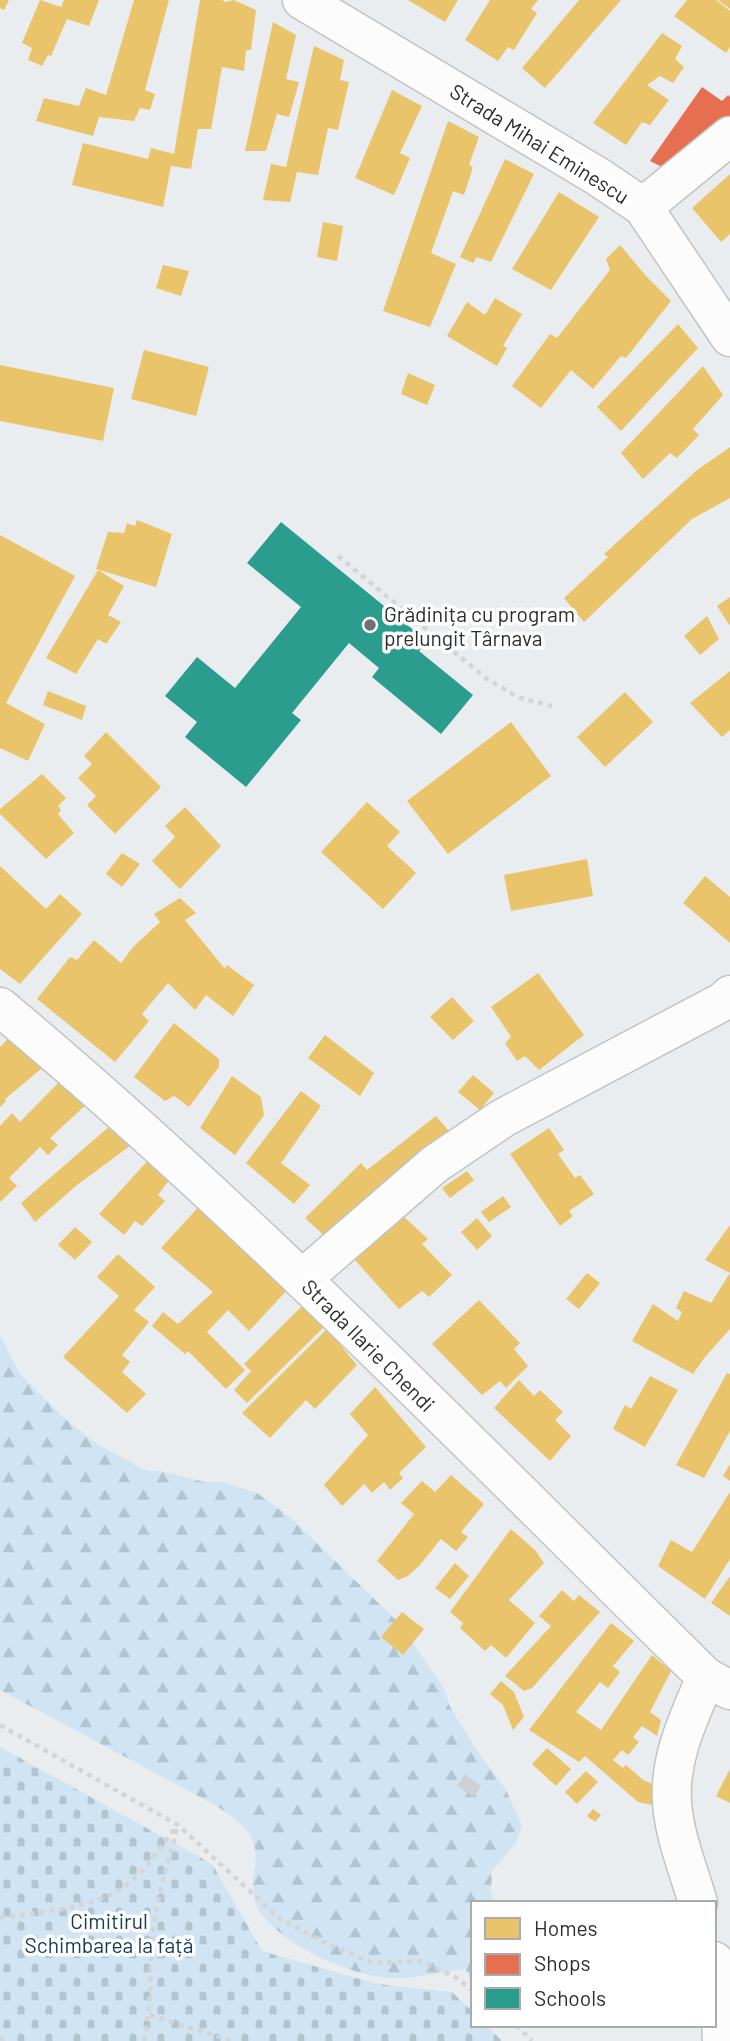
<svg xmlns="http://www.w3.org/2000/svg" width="730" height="2041" viewBox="0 0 730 2041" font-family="Barlow,sans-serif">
	<defs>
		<pattern id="forest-firs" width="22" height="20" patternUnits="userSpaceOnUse" patternTransform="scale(1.75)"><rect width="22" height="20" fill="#d0e4f3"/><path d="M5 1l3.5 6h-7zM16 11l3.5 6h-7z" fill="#b3c4d1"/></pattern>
		<pattern id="cemetery-stones" width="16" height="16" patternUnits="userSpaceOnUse" patternTransform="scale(1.75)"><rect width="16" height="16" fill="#d0e4f3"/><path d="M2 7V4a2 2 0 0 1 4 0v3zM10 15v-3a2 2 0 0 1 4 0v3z" fill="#b3c4d1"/></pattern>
	</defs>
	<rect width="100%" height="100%" fill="#eaedef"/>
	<path fill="url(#forest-firs)" d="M0 1335 20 1374 64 1418 97 1444 145 1470 166 1472 204 1482H223L257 1493 290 1517 400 1624 444 1689 450 1707 480 1755 506 1790 522 1826 516 1843 492 1871 491 1892 494 1903H473V1988L466 1969C442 1972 415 1979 392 1978 351 1977 273 1942 256 1904 252 1894 253 1882 254 1872 261 1833 244 1825 215 1805L0 1690Z"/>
	<path fill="url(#cemetery-stones)" d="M0 1747 212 1864 262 1951 377 1984 452 1992 473 2012V2025H486L502 2041H0Z"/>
	<path fill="#e9c46a" d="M0 0H9L4 10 0 8Z
		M40 0 61 7 64 0H99L89 26 67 19 51 56 48 55 42 66 28 60 32 48 22 43Z
		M134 0H169L145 90 155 94 150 110 140 108 134 121 99 117 93 136 36 121 44 98 79 106 86 88 106 95Z
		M200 0H222L225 2 234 0 256 10 251 50H246L244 71 222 67 211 129H198L191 169 171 166 163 207 72 185 83 143 148 159 151 148 174 154Z
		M408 0H458L445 22Z
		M490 0H538L531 9 537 13 514 50 508 47 498 61 465 40Z
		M621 0 545 88 522 68 579 0Z
		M687 0H716L730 11V47L726 53 674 16Z
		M718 0H730V9Z
		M273 22 296 35 286 79 299 82 289 117 277 114 266 151H245Z
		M662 33 682 46 675 59 684 67 673 83 660 76 647 85 669 100 650 125 642 122 626 145 593 123Z
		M314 46 344 60 340 80 349 82 338 130 328 128 318 175 297 172 290 202 263 200 271 164 286 167Z
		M392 90 422 106 400 153 410 158 394 195 355 178Z
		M448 121 479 137 469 165 473 167 464 195 453 191 431 253 456 264 430 327 383 311Z
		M505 159 534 174 491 262 477 257 473 263 460 257Z
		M730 174V234L721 242 692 208Z
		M559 192 599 217 551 290 512 269Z
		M323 222 343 226 337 261 317 257Z
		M620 245 646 276 671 301 626 358 621 356 593 389 571 370 541 408 512 386 550 334 557 338 610 270 606 259Z
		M163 265 189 271 181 296 156 288Z
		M495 298 522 314 503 346 507 348 497 366 447 336 467 302 485 315Z
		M678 324 698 348 621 431 597 407Z
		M144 350 209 367 196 416 131 399Z
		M0 365 114 388 103 441 0 421Z
		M703 366 723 395 693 429 699 435 677 458 670 453 643 479 621 453Z
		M408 373 435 385 427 405 401 394Z
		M730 447V498L692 519 584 622 564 598 608 557 604 554 696 471Z
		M137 520 172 534 156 587 96 569 108 532 124 533 127 523 135 526Z
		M0 535 75 576 6 703 45 724 28 761 0 748Z
		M98 570 124 586 108 615 121 622 106 644 98 639 76 674 46 658Z
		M730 597V626L717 606Z
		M707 616 719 639 700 655 684 636Z
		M730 671V730L722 737 690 703Z
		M48 691 86 706 82 720 43 705Z
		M625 692 653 722 605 767 577 737Z
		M511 722 551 776 448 854 407 801Z
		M106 732 161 787 115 834 87 805 96 796 78 778 92 764 84 756Z
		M42 774 66 798 58 806 61 810 58 814 74 833 46 859 0 814V809Z
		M367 802 400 832 387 846 416 873 383 909 321 852Z
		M185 807 221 846 180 889 152 861 175 837 165 826Z
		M122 853 140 864 122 887 106 874Z
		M587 859 593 896 511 911 504 875Z
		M0 866 46 909 60 894 82 914 20 984 0 969Z
		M705 876 730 897V943L683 903Z
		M180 898 196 913 185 920 225 969 227 965 254 985 233 1016 206 995 195 1010 168 983 142 1014 149 1021 115 1062 37 999 70 957 77 960 94 940 121 963 133 947 160 922 154 914Z
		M538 973 584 1035 539 1070 525 1056 517 1061 505 1043 511 1037 491 1007Z
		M452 997 474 1021 453 1040 430 1017Z
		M174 1023 219 1059V1067L189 1107 174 1096 165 1101 134 1077Z
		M13 1033 47 1064 5 1099 6 1101 0 1107V1047Z
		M325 1035 374 1073 360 1096 308 1058Z
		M473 1075 494 1093 480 1110 458 1092Z
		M232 1076 261 1097 264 1115 235 1155 200 1128Z
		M63 1078 88 1103 50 1138 58 1145 48 1155 40 1147 9 1178 17 1186 0 1202V1126L12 1113 20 1122Z
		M301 1091 321 1106 281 1163 310 1185 294 1204 246 1163Z
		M436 1116 455 1138 332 1243 305 1218 361 1163 367 1170Z
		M111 1125 134 1143 77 1185 35 1222 21 1203Z
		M549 1128 564 1150 558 1154 575 1178 580 1175 594 1194 569 1211 573 1216 560 1226 510 1154Z
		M152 1156 173 1175 158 1195 165 1201 142 1226 135 1221 124 1235 99 1214Z
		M467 1171 474 1180 450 1198 442 1188Z
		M503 1196 511 1207 489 1222 481 1212Z
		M203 1202 290 1287 249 1331 228 1310 207 1332 245 1370 226 1389 188 1351 185 1354 152 1326 163 1312 178 1324 213 1292 161 1248Z
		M403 1216 428 1239 422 1244 452 1275 429 1297 422 1291 399 1309 353 1258Z
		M477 1218 492 1236 477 1250 461 1232Z
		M730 1225V1329L705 1357 693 1374 632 1341 653 1304 678 1321 682 1312 676 1308 684 1291 711 1303 730 1273 705 1260Z
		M75 1227 92 1242 75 1260 58 1245Z
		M118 1254 155 1287 134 1310 149 1322 122 1355 130 1362 122 1372 146 1394 127 1413 63 1357 119 1296 97 1277Z
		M587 1273 600 1283 579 1309 566 1299Z
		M479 1300 520 1343 514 1349 528 1366 506 1388 500 1381 482 1395 432 1344Z
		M304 1304 325 1326 247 1403 234 1390 251 1371 244 1364Z
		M327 1329 357 1365 315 1409 306 1400 270 1438 242 1413Z
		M727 1373 730 1374V1431L704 1478 676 1465Z
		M650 1376 678 1390 645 1447 613 1429 625 1405 631 1409Z
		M519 1380 534 1396 540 1390 563 1412 555 1420 571 1436 550 1461 494 1408Z
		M375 1387 426 1447 399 1473 403 1478 390 1490 384 1482 372 1493 364 1484 342 1506 324 1485 368 1435 350 1414Z
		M730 1464V1481L723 1476Z
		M451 1475 484 1504 461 1532 468 1537 456 1551 441 1539 419 1566 408 1576 398 1580 377 1561 414 1514 401 1503 422 1481 435 1492Z
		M730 1492V1559L705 1599 658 1566 671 1540 692 1552Z
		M511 1529 535 1550 544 1563 509 1600 535 1623 506 1658 491 1645 485 1651 460 1628 463 1623 450 1612Z
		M455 1563 469 1576 450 1599 435 1588Z
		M730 1576V1616L711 1603Z
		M562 1590 574 1601 579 1595 600 1612 532 1688 524 1691 505 1676 551 1626 539 1616Z
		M402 1612 424 1629 403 1655 381 1637Z
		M611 1623 634 1641 613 1666 620 1672 608 1688 600 1682 576 1712 601 1730 652 1655 671 1671 650 1712 661 1720 657 1736 642 1726 633 1737 639 1742 628 1755 622 1750 613 1760 623 1768 626 1765 643 1780 653 1784 656 1806 638 1802 585 1756 579 1762 529 1730Z
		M501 1681 514 1692 524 1717 513 1730 503 1705 490 1694Z
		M547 1748 571 1769 556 1786 532 1764Z
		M730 1769V1803L716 1796Z
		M586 1771 598 1782 577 1804 565 1792Z
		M593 1809 601 1815 595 1822 587 1816Z"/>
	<path fill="#e76f51" d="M702 87 722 101 728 95 730 97V120L677 160 660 166 650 161Z"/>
	<path fill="#2a9d8f" d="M281 522 427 641 419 651 473 695 441 734 372 677 379 668 349 643 292 713 301 720 246 787 185 737 197 722 165 696 197 657 235 688 301 607 247 563Z"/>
	<path fill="#ced0d1" d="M465 1774 481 1786 474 1797 457 1786Z"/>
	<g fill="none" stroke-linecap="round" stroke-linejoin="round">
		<g stroke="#c1c3c4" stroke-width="41">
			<path id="street" d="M643 207 730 136
				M302 1279 435 1164 503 1118 724 1001 730 995"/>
		</g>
		<g stroke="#c1c3c4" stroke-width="41">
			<path id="secondary" d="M302 0 597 176 643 207 730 337
				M0 1007C249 1215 475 1450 706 1677L730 1690
				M698 1903C689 1871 674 1836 672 1802 669 1757 689 1718 706 1677
				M714 1961 720 1997 722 2041"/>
		</g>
		<path stroke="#d5d5d6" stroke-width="4.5" stroke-dasharray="5 5" stroke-linecap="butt" d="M338 556 487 679 520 698 552 706
			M0 1725 178 1825 279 1918 327 1944 373 1963 421 1961 457 1978 473 1991
			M0 1917C37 1914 89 1908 121 1889 144 1874 159 1849 175 1828
			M150 2015 232 2041
			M516 2025 532 2041
			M0 2038 4 2041
			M144 2041C152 2005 149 1968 153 1932 157 1896 169 1859 178 1825"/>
		<use href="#street" stroke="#fcfcfd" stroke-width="38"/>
		<use href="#secondary" stroke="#fcfcfd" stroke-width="38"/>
	</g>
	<circle fill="#6e7072" stroke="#fff" stroke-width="2.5" cx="370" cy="625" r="7"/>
	<g text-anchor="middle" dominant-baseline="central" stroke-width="7" stroke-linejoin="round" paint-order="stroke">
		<g font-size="21" fill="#2b2d2e" stroke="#fff">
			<text transform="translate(540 143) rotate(32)">Strada Mihai Eminescu</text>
			<text transform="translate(369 1345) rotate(45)">Strada Ilarie Chendi</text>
		</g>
		<g font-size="21" fill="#2b2d2e" stroke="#fff" text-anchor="start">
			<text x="384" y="613">Grădinița cu program<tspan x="384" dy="24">prelungit Târnava</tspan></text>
		</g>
		<g font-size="21" fill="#123a55" stroke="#fff">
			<text x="109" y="1920">Cimitirul<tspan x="109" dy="24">Schimbarea la față</tspan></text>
		</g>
	</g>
	<rect x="471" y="1901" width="245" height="126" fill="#ffffff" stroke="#aaabab" stroke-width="2"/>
	<rect x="485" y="1918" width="35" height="21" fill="#e9c46a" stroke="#aaabab" stroke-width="2"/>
	<text x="534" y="1936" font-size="21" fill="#2b2d2e">Homes</text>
	<rect x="485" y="1954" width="35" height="21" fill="#e76f51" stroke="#aaabab" stroke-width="2"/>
	<text x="534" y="1971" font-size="21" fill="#2b2d2e">Shops</text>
	<rect x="485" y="1988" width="35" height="21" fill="#2a9d8f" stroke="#aaabab" stroke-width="2"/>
	<text x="534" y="2006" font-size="21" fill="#2b2d2e">Schools</text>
</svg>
